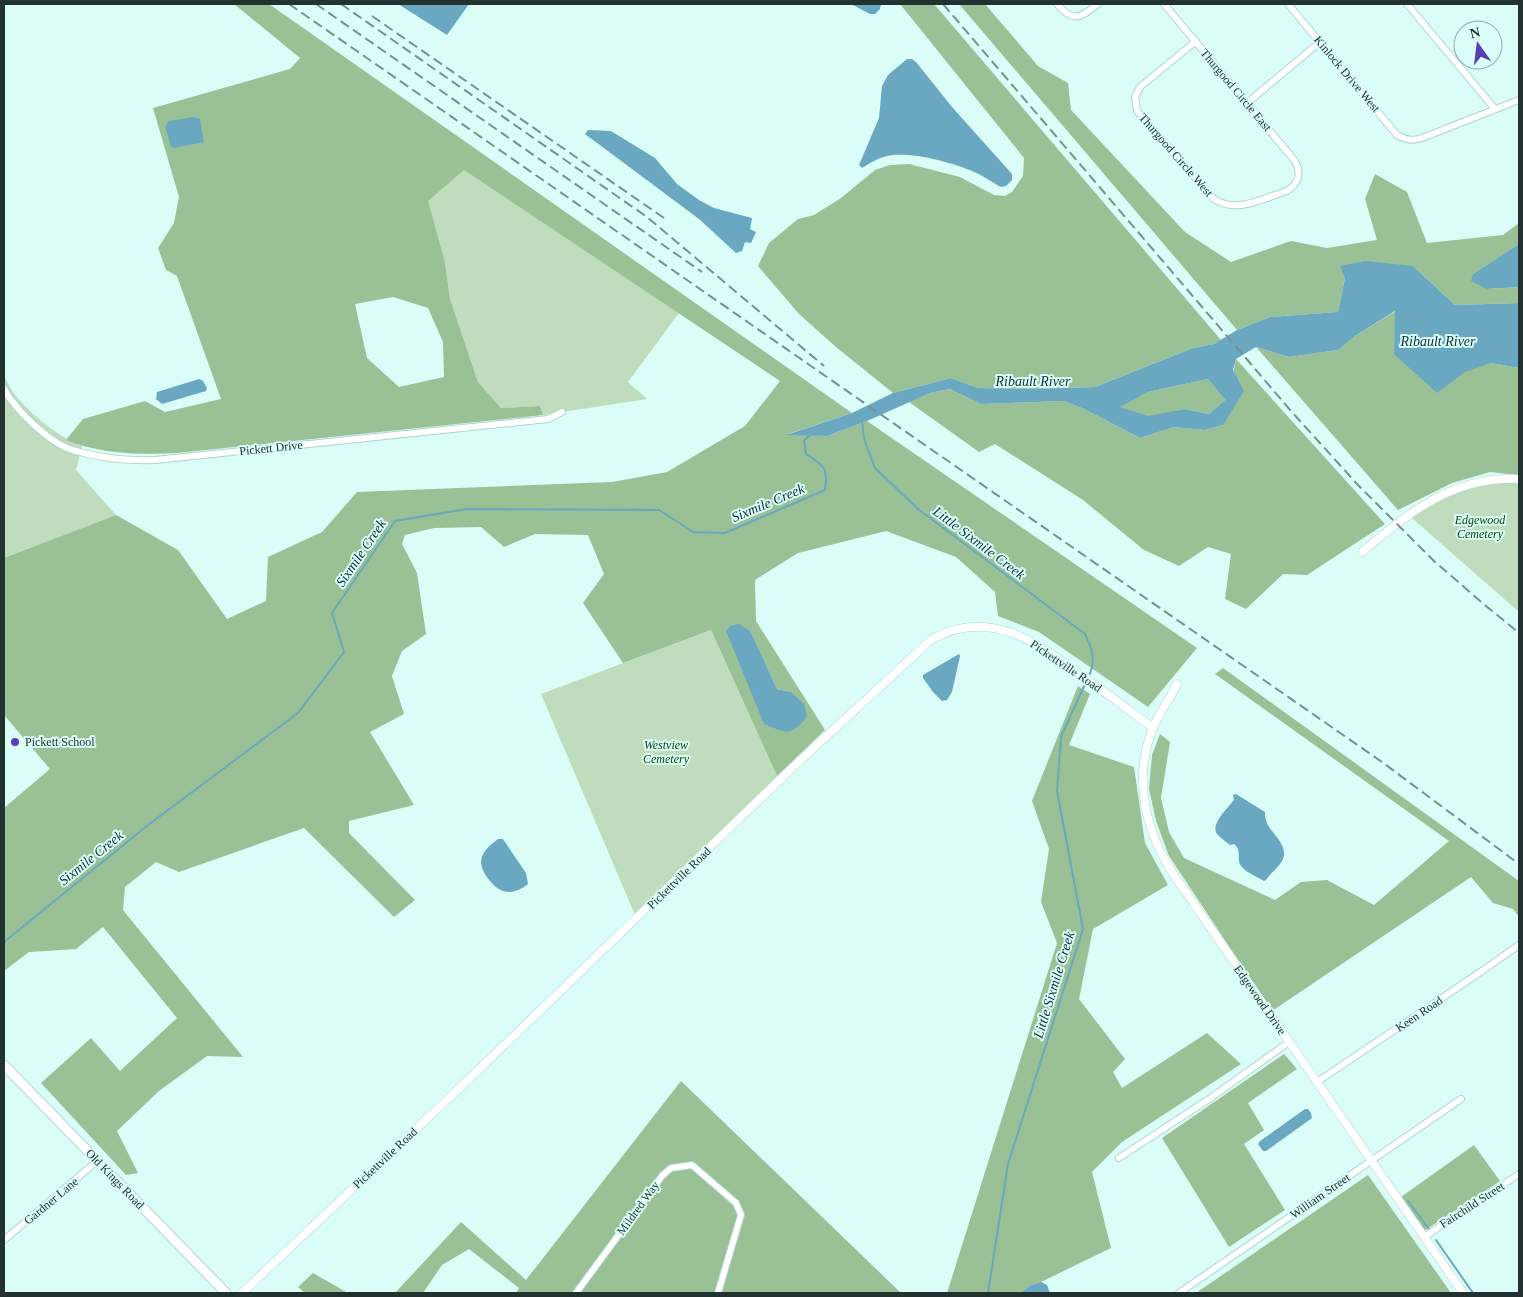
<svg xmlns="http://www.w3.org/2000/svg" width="1523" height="1297" viewBox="0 0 1523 1297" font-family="'Times New Roman',serif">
	<rect width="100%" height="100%" fill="#dafdf7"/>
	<path fill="#bfddbc" d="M464 170 679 313 628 382 647 399 543 415 540 406 501 408 478 382 450 299 445 262 427 201Z
		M4 375C7 382 11 390 16 396 33 416 57 436 82 446L76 470 116 515 4 558Z
		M1519 483V612L1412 518C1446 495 1477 481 1519 483Z
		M711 630 777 776 635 915 541 694Z"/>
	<path fill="#9ac195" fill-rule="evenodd" d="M234 4H269L852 413 788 434 827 436 867 421 1197 648 1148 707 1039 632 998 616 995 592 956 557 886 531 798 553 755 580 756 621 825 730 777 776 711 630 623 663 583 603 604 574 588 535 535 534 504 547 481 527 434 528 405 535 402 544 417 573 426 634 402 651 392 676 404 714 370 732 414 805 349 821V833L415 900 394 917 304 828 179 872 156 862 125 887 123 910 243 1057 207 1056 159 1091 117 1131 138 1173 126 1175 41 1083 91 1038 120 1071 177 1018 103 927 76 949 29 952 4 971V808L50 769 4 715V558L116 515 178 550 227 619 266 601 268 557 322 532 357 492 612 482 667 472 745 426 780 381 464 170 428 201 445 262 450 299 478 382 501 408 540 406 543 415 177 453C140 455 101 454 66 440L83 419 145 401 165 412 221 399 177 276 166 270 158 248 174 223 179 197 153 108 290 69 300 58ZM393 297 428 308 443 342 444 377 399 387 367 358 355 304ZM751 632 777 689 791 692 764 724Z
		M900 4H934L1221 340 1214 344 1193 348 1095 387 1031 389 978 388 951 378 893 393 836 347 799 314 758 266 769 243 798 219 814 215 841 198 875 170 890 165 909 164 960 177 994 195 1005 196 1012 192 1023 176 1024 158Z
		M959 4H985L1038 66 1068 83 1071 110 1185 232 1231 262 1291 241 1327 248 1377 240 1365 199 1375 174 1407 192 1427 243 1503 235 1519 223V244L1473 274 1487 289 1519 287V303L1455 305 1413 266 1345 278 1338 312 1270 317 1237 330Z
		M1396 311 1394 354 1465 371 1491 363 1519 368V475L1490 472 1452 483 1398 510 1256 347 1289 357 1338 350 1355 336Z
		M1236 359 1385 524 1307 575 1283 574 1246 609 1225 599 1231 554 1208 547 1179 566 1144 550 1083 500 995 444 979 452 909 402 930 393 950 389 981 404 1064 401 1084 409 1140 438 1174 427 1205 430 1223 425Z
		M1208 379 1225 400 1209 414 1185 409 1148 417 1119 407 1148 392Z
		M1223 668 1519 881V917L1513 909 1493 903 1471 877 1272 1011 1169 856 1156 821 1149 789 1152 755 1160 734 1170 742 1161 798 1169 832 1184 858 1275 900 1301 882 1327 880 1374 905 1449 841 1215 674Z
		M1078 686 1090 694 1069 745 1134 767 1145 843 1168 885 1093 929 1079 999 1125 1059 1113 1072 1122 1088 1207 1033 1241 1064 1122 1142 1092 1172 1111 1248 1041 1282 1031 1285 1020 1293H947L1057 943 1041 902 1049 849 1032 801Z
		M1284 1054 1297 1069 1248 1103 1264 1130 1244 1144 1285 1210 1229 1247 1162 1138Z
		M681 1081 901 1293H516L519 1288 469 1249 442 1265 423 1293H395L461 1222 526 1280Z
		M1474 1145 1500 1181 1424 1231 1401 1197Z
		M1368 1175 1451 1293H1196Z
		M313 1273 348 1293H305L298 1287Z"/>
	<path fill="#6aa8c1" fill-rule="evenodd" d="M398 4H469L447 35Z
		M851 4H881L880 9 875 14H870Z
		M907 59H912L916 62 952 107 1012 174V180L1006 186 1001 187C990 181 979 173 967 169 946 161 909 151 887 156 878 158 870 163 862 168L859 165 879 118 882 86 888 75Z
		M193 117 200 119 204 142 174 148 171 146 165 127 169 121Z
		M588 130 611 131 655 158 677 184 699 200 714 208 752 218 750 229 756 232 751 243 745 242 742 251 736 253 699 219 585 134Z
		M1519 244V287L1487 289 1471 281 1473 274Z
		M1365 261 1413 266 1455 305 1519 303V368L1491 363 1465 372 1437 393 1394 354 1395 311 1355 336 1338 350 1289 357 1256 347 1236 359 1233 370 1244 391 1223 425 1205 430 1174 427 1140 438 1084 409 1064 401 981 404 950 389 930 393 867 421 827 436 786 435 852 413 893 393 951 378 978 388 1031 389 1095 387 1193 348 1214 344 1237 330 1270 317 1338 312 1345 278 1340 266ZM1208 379 1225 400 1209 414 1185 409 1148 416 1120 407 1148 392Z
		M199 379 203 381 207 388 206 391 162 404 156 399 157 392Z
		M739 624 751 632 777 689 791 692 804 704 807 717C790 737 787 733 764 724L726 631 730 626Z
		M959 654 960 656 952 692 947 700 942 701 933 692 923 678V675Z
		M1236 794 1265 812C1265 815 1265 818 1266 820 1269 833 1289 844 1283 859 1278 869 1271 872 1266 880L1264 881C1258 877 1247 873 1242 867 1235 860 1243 851 1234 844L1230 845C1226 842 1221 838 1217 834 1210 824 1228 808 1234 800L1233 795Z
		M498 839H503L526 873 528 884C514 895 501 895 490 881 475 863 480 852 498 839Z
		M1305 1109H1308L1311 1113 1312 1118 1266 1151H1263L1258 1144 1260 1141Z
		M1041 1282 1047 1285 1050 1293H1020L1031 1285Z"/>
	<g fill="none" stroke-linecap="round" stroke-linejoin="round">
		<path stroke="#6aa8c1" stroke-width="2" d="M862 420 864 439 875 468 918 509 1085 634C1092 649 1096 658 1090 674
			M4 942 148 825 298 713 344 652 332 613 395 521 467 509 659 510 693 532 725 533 825 490C829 468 823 465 806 454L804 441 812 433
			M1408 1201 1429 1229
			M1436 1240 1473 1293
			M988 1293 1008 1164 1083 929 1057 791 1061 737 1085 684"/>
		<g stroke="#abd6cf" stroke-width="8">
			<path id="minor" d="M1057 4C1073 23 1080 18 1098 4
				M1164 4 1295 161C1302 174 1299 183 1287 191 1264 198 1236 214 1214 199L1137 111 1135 97 1140 87 1196 41
				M1288 4 1397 135C1406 140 1412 141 1422 138L1519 100
				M1407 4 1495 109
				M1247 103 1320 42
				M4 389C15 409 48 442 72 450 99 458 127 461 155 460L548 419 562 412
				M1317 1082 1479 973 1519 945
				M1119 1158 1212 1097 1289 1042
				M1424 1237 1519 1174
				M4 1240 97 1161
				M576 1293 662 1176 671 1168 692 1165 736 1203 741 1215 718 1293
				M1179 1293 1461 1099"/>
		</g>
		<g stroke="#abd6cf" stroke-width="9">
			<path id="tertiary" d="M1362 552C1410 512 1453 476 1519 479
				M1177 684C1170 699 1159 713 1153 728 1132 780 1146 834 1176 878L1463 1293
				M242 1293 469 1079 793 767 932 639C991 607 1038 643 1085 678 1108 694 1130 711 1153 728"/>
		</g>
		<g stroke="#abd6cf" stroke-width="11">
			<path id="secondary" d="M4 1065 226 1293"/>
		</g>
		<use href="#minor" stroke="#fff" stroke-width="6"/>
		<use href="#tertiary" stroke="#fff" stroke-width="8"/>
		<use href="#secondary" stroke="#fff" stroke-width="9"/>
		<path stroke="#78918d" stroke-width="2" stroke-dasharray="10 5" stroke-linecap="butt" d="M289 4 1382 762 1519 864
			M316 4 702 272
			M341 4 647 217 824 366
			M943 4 1291 411 1358 485 1434 561 1486 606 1519 633
			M372 16 664 218"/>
	</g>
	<circle fill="#583eb6" stroke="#dafdf7" stroke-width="2" cx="15" cy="742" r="5"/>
	<g text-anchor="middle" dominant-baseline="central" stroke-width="4" stroke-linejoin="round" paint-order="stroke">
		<g font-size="12" fill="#21322f" stroke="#dafdf7">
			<text transform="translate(1347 74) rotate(50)">Kinlock Drive West</text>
			<text transform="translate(1236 90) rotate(50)">Thurgood Circle East</text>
			<text transform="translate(1176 155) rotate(49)">Thurgood Circle West</text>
			<text transform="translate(271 448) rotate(-6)">Pickett Drive</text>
			<text transform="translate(1066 666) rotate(34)">Pickettville Road</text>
			<text transform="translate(679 878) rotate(-44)">Pickettville Road</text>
			<text transform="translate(1260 1000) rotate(55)">Edgewood Drive</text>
			<text transform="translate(1419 1014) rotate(-34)">Keen Road</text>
			<text transform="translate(385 1158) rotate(-43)">Pickettville Road</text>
			<text transform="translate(115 1179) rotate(46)">Old Kings Road</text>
			<text transform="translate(1320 1196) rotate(-35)">William Street</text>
			<text transform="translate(51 1201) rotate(-40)">Gardner Lane</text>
			<text transform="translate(1472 1205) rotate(-33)">Fairchild Street</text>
			<text transform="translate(638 1208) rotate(-54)">Mildred Way</text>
		</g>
		<g font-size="12" font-style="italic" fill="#0d450b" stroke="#dafdf7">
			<text x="1480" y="520">Edgewood<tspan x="1480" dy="14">Cemetery</tspan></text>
			<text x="666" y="745">Westview<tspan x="666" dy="14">Cemetery</tspan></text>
		</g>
		<g font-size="12" fill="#21322f" stroke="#dafdf7" text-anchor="start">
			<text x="25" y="742">Pickett School</text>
		</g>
		<g font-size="14" font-style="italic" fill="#102f3b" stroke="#dafdf7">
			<text x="1438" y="341">Ribault River</text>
			<text x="1033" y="381">Ribault River</text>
			<text transform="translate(768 503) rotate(-23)">Sixmile Creek</text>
			<text transform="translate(979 543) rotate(37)">Little Sixmile Creek</text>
			<text transform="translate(361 553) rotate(-56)">Sixmile Creek</text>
			<text transform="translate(91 858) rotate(-39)">Sixmile Creek</text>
			<text transform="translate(1054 985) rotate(-73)">Little Sixmile Creek</text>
		</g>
	</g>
	<rect width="1523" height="1297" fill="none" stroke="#21322f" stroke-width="10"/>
	<g transform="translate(1478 45) rotate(346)"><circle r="24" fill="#dafdf7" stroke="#90aca7"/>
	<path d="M0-4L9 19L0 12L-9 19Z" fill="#583eb6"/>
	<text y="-8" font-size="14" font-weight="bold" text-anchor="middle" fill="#21322f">N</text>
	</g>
</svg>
